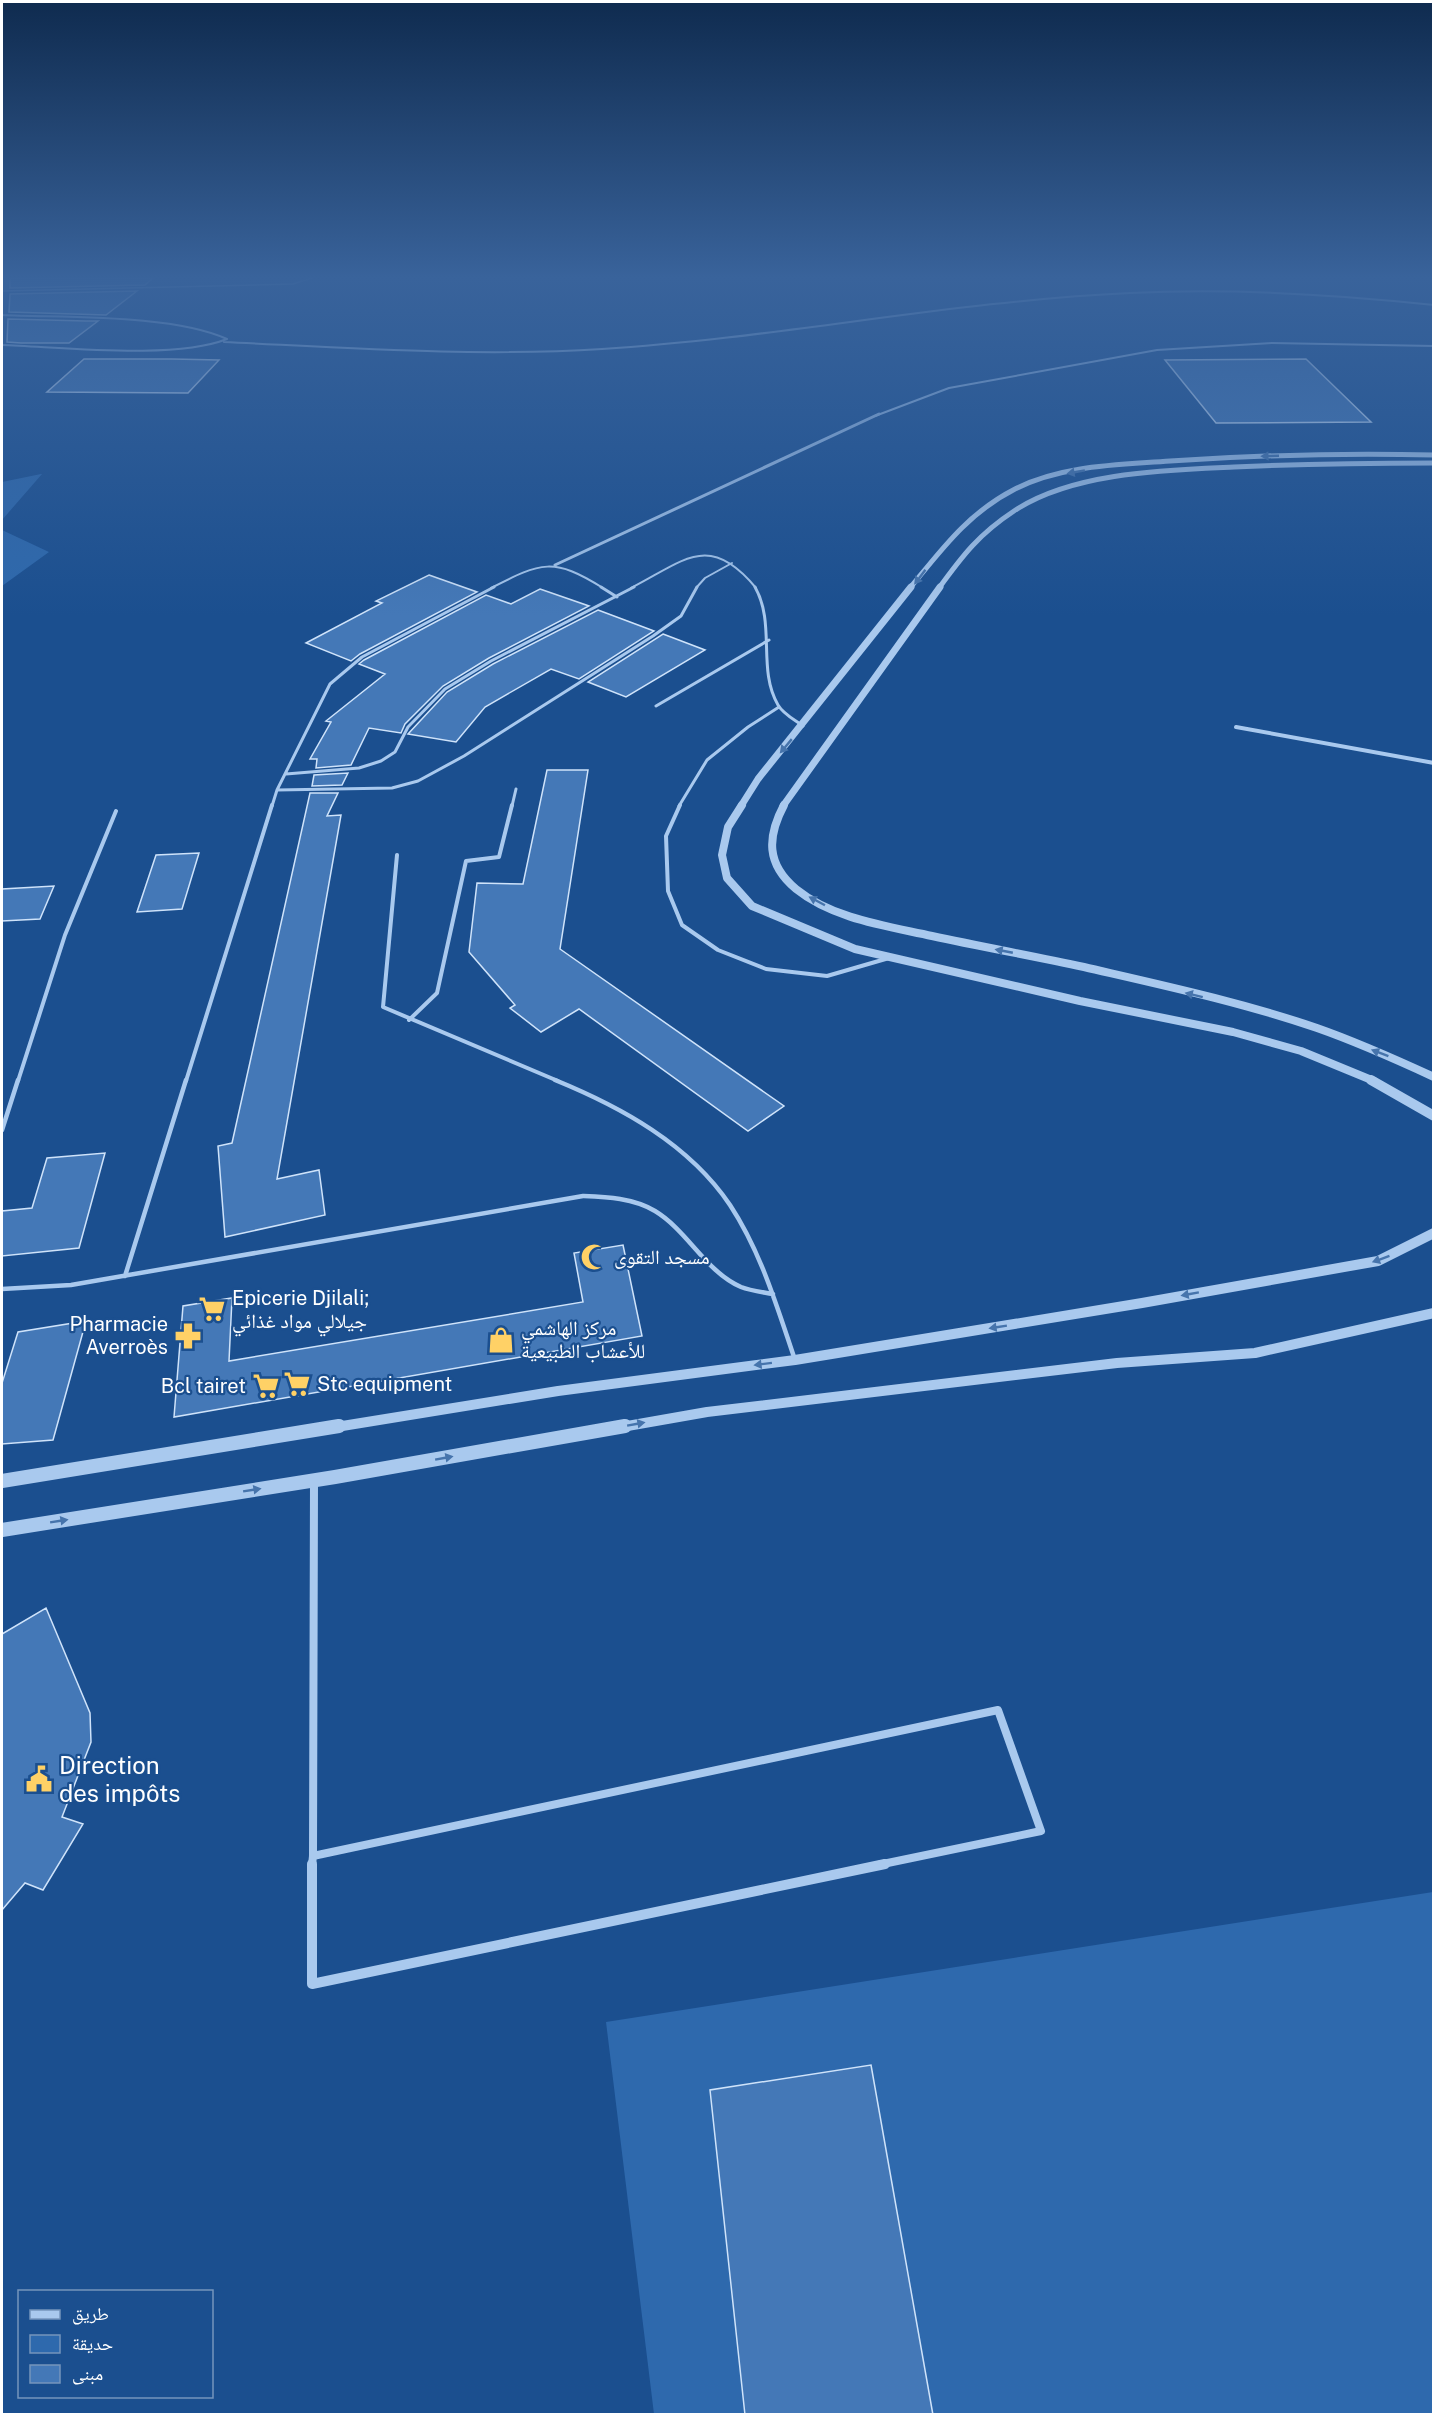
<svg xmlns="http://www.w3.org/2000/svg" width="1435" height="2416" viewBox="0 0 1435 2416" font-family="'Public Sans','Noto Naskh Arabic',sans-serif">
	<rect width="100%" height="100%" fill="#1b4f8f"/>
	<path fill="#2e69ad" d="M41 474H42L2 520V482Z
		M2 530 49 552 2 586Z
		M1433 1892V2414H654L606 2022Z"/>
	<path fill="#4478b7" stroke="#cfe3fa" stroke-width="1.5" d="M10 278H153L145 285 10 288Z
		M137 291 106 315 9 312 10 294Z
		M8 319 86 321H98L69 343H21L7 342Z
		M84 359H172L219 360 188 393 47 392Z
		M1306 359 1371 422 1216 423 1165 360Z
		M429 575 477 592 360 654 351 661 306 643 382 603 376 601Z
		M540 589 589 606 489 658 443 686 405 724 401 733 369 728 351 765 316 768 317 759H310L331 722 326 721 385 674 359 664 364 660 486 595 511 604Z
		M598 610 654 631 579 679 551 669 485 707 456 742 408 734 447 692 493 664Z
		M663 634 705 650 626 697 588 682Z
		M547 770H588L560 949 784 1106 748 1131 579 1009 541 1032 510 1008 515 1005 469 952 477 883 523 884Z
		M348 773 342 785 312 786 314 775Z
		M310 793H338L327 816 341 815 277 1179 319 1170 325 1215 225 1237 218 1146 232 1143Z
		M199 853 182 909 137 912 156 855Z
		M54 886 40 919 2 921V889Z
		M105 1153 79 1248 2 1256V1211L32 1208 47 1158Z
		M623 1245 642 1336 174 1417 183 1306 232 1298 229 1361 583 1302 574 1253Z
		M86 1321 53 1440 2 1444V1383L18 1332Z
		M46 1608 90 1713 91 1742 62 1817 83 1824 43 1890 25 1883 2 1910V1634Z
		M871 2065 933 2415H745L710 2090Z"/>
	<g fill="none" stroke-linecap="round" stroke-linejoin="round">
		<path stroke="#a9c9ee" stroke-width="1.5" d="M2 291 293 284 312 278"/>
		<path stroke="#a9c9ee" stroke-width="2" d="M491 588C542 562 553 557 603 588
			M631 588C684 561 709 531 756 588
			M696 588 705 578 732 563"/>
		<path stroke="#a9c9ee" stroke-width="3" d="M601 587 617 597
			M755 587C776 624 757 669 778 705 783 714 795 720 803 726
			M656 706 769 640
			M286 774 359 768 381 761 395 752 408 727 445 689 491 661 634 587
			M277 790 392 788 418 781 464 756 653 636 681 616 697 587
			M272 806 277 790 330 684 362 657 494 587
			M512 806 516 789
			M679 806 707 760 748 727 779 707"/>
		<path stroke="#a9c9ee" stroke-width="4" d="M680 805 666 836 668 891 682 925 718 950 766 969 827 976 889 958
			M397 855 383 1007 558 1081
			M409 1020 437 993 466 861 499 857 512 805
			M18 1081 65 935 116 811
			M186 1081 272 805"/>
		<path stroke="#a9c9ee" stroke-width="4.5" d="M555 1080C621 1107 689 1144 730 1205 761 1252 777 1307 795 1360
			M2 1130 18 1080
			M125 1276 186 1080
			M2 1289 71 1285 583 1196C607 1197 633 1198 655 1211 688 1231 705 1271 741 1287 751 1291 763 1292 773 1294"/>
		<path stroke="#a9c9ee" stroke-width="2" d="M2 315C65 318 172 314 227 339 174 360 62 347 2 345
			M224 342C350 348 476 357 602 349 779 338 953 301 1130 293 1232 288 1332 294 1434 305
			M875 416 949 388 1157 350 1272 343 1434 346"/>
		<path stroke="#a9c9ee" stroke-width="3" d="M555 565 879 414"/>
		<path stroke="#a9c9ee" stroke-width="4" d="M1236 727 1434 763"/>
		<path stroke="#a9c9ee" stroke-width="8" d="M313 1856 314 1481
			M313 1856 998 1710 1041 1831 878 1865
			M312 1865 313 1856"/>
		<path stroke="#a9c9ee" stroke-width="10" d="M312 1864V1984L885 1864"/>
		<path stroke="#a9c9ee" stroke-width="5" d="M910 588C942 549 968 513 1015 489 1062 465 1118 465 1170 461 1258 455 1346 453 1434 455
			M939 588C963 555 979 534 1014 511 1072 472 1166 470 1234 467 1301 464 1367 463 1434 463"/>
		<path stroke="#a9c9ee" stroke-width="7" d="M741 806 758 779 911 587
			M783 806 940 587"/>
		<path stroke="#a9c9ee" stroke-width="8" d="M742 805 728 827 722 855 727 878 752 906 855 949 1080 1001 1233 1032 1301 1051 1374 1081
			M784 805C767 837 766 864 796 889 833 919 887 926 932 936 983 947 1033 956 1084 967 1162 985 1241 1002 1317 1028 1357 1042 1395 1059 1434 1077"/>
		<path stroke="#a9c9ee" stroke-width="10" d="M1371 1080 1434 1116
			M330 1428 558 1391 795 1360 1142 1303 1378 1261 1434 1233
			M616 1428 707 1412 1117 1363 1255 1353 1434 1313"/>
		<path stroke="#a9c9ee" stroke-width="14" d="M2 1481 339 1426
			M2 1530 335 1477 625 1426"/>
	</g>
	<defs><path id="oneway-solid" d="M-6-.8H1V-3.2L6.5 0L1 3.2V.8H-6Z" transform="scale(1.5)"/></defs>
	<g fill="#4674ac">
		<use href="#oneway-solid" transform="translate(1270 456) rotate(178)"/>
		<use href="#oneway-solid" transform="translate(1076 472) rotate(170)"/>
		<use href="#oneway-solid" transform="translate(920 577) rotate(127)"/>
		<use href="#oneway-solid" transform="translate(786 746) rotate(130)"/>
		<use href="#oneway-solid" transform="translate(817 901) rotate(-152)"/>
		<use href="#oneway-solid" transform="translate(1004 951) rotate(-169)"/>
		<use href="#oneway-solid" transform="translate(1194 995) rotate(-166)"/>
		<use href="#oneway-solid" transform="translate(1380 1053) rotate(-159)"/>
		<use href="#oneway-solid" transform="translate(1381 1259) rotate(160)"/>
		<use href="#oneway-solid" transform="translate(1190 1294) rotate(170)"/>
		<use href="#oneway-solid" transform="translate(998 1327) rotate(171)"/>
		<use href="#oneway-solid" transform="translate(763 1364) rotate(173)"/>
		<use href="#oneway-solid" transform="translate(636 1424) rotate(-10)"/>
		<use href="#oneway-solid" transform="translate(444 1458) rotate(-10)"/>
		<use href="#oneway-solid" transform="translate(252 1490) rotate(-9)"/>
		<use href="#oneway-solid" transform="translate(59 1521) rotate(-9)"/>
	</g>
	<linearGradient id="sky" x2="0" y2="1"><stop stop-color="#0f2b4f"/><stop offset="0.45" stop-color="#39639b"/><stop offset="1" stop-color="#39639b" stop-opacity="0"/></linearGradient>
	<rect width="1435" height="616" fill="url(#sky)"/>
	<defs>
		<g id="mosque-bare" transform="scale(2.07)"><path d="M3.5-4.9A6 6 0 1 0 3.5 4.9A5 5 0 1 1 3.5-4.9Z" fill="#ffd166" stroke="#1b4f8f" stroke-width="2.5" paint-order="stroke"/></g>
		<g id="supermarket-bare" transform="scale(2.07)"><path d="M-6-5.5h2.5l.6 2H6L4.5 2H-2.5L-4.4-4H-6ZM-1.5 3.2a1.3 1.3 0 1 0 .1 0ZM3 3.2a1.3 1.3 0 1 0 .1 0Z" fill="#ffd166" stroke="#1b4f8f" stroke-width="2.5" paint-order="stroke"/></g>
		<g id="pharmacy-bare" transform="scale(2.07)"><path d="M-2-6h4v4h4v4h-4v4h-4v-4h-4v-4h4Z" fill="#ffd166" stroke="#1b4f8f" stroke-width="2.5" paint-order="stroke"/></g>
		<g id="shop-bare" transform="scale(2.07)"><path d="M-5-2.5h2.3a2.7 3.5 0 0 1 5.4 0H5L5.5 6h-11ZM-1.5-2.5h3a1.5 2.3 0 0 0-3 0Z" fill="#ffd166" stroke="#1b4f8f" stroke-width="2.5" paint-order="stroke"/></g>
		<g id="civic-bare" transform="scale(2.07)"><path d="M-.6-6.5H3V-4.5H.6V-3L4-1V1h2V6H-6V1h2V-1L-.6-3ZM-1.2 2.5V6h2.4V2.5Z" fill="#ffd166" stroke="#1b4f8f" stroke-width="2.5" paint-order="stroke"/></g>
	</defs>
	<g fill-rule="evenodd">
		<use href="#mosque-bare" x="594" y="1257"/>
		<use href="#supermarket-bare" x="212" y="1309"/>
		<use href="#pharmacy-bare" x="188" y="1336"/>
		<use href="#shop-bare" x="501" y="1340"/>
		<use href="#supermarket-bare" x="297" y="1384"/>
		<use href="#supermarket-bare" x="266" y="1386"/>
		<use href="#civic-bare" x="39" y="1779"/>
	</g>
	<g text-anchor="middle" dominant-baseline="central" stroke-width="4.5" stroke-linejoin="round" paint-order="stroke">
		<g font-size="20" fill="#fff" stroke="#1b4f8f" text-anchor="start">
			<text x="614" y="1257">مسجد التقوى</text>
			<text x="232" y="1298">Epicerie Djilali;<tspan x="232" dy="23">جيلالي مواد غذائي</tspan></text>
			<text x="168" y="1324" text-anchor="end">Pharmacie<tspan x="168" dy="23">Averroès</tspan></text>
			<text x="521" y="1328">مركز الهاشمي<tspan x="521" dy="23">للأعشاب الطبيعية</tspan></text>
			<text x="317" y="1384">Stc equipment</text>
			<text x="246" y="1386" text-anchor="end">Bcl tairet</text>
		</g>
		<g font-size="24" fill="#fff" stroke="#1b4f8f" text-anchor="start">
			<text x="59" y="1765">Direction<tspan x="59" dy="28">des impôts</tspan></text>
		</g>
	</g>
	<rect width="1435" height="2416" fill="none" stroke="#ffffff" stroke-width="6"/>
	<rect x="18" y="2290" width="195" height="108" fill="#1b4f8f" stroke="#7695bc" stroke-width="1.5"/>
	<rect x="30" y="2310" width="30" height="9" fill="#a9c9ee" stroke="#7695bc" stroke-width="1.5"/>
	<text x="72" y="2320" font-size="18" fill="#ffffff">طريق</text>
	<rect x="30" y="2335" width="30" height="18" fill="#2e69ad" stroke="#7695bc" stroke-width="1.5"/>
	<text x="72" y="2350" font-size="18" fill="#ffffff">حديقة</text>
	<rect x="30" y="2365" width="30" height="18" fill="#4478b7" stroke="#7695bc" stroke-width="1.5"/>
	<text x="72" y="2380" font-size="18" fill="#ffffff">مبنى</text>
</svg>
